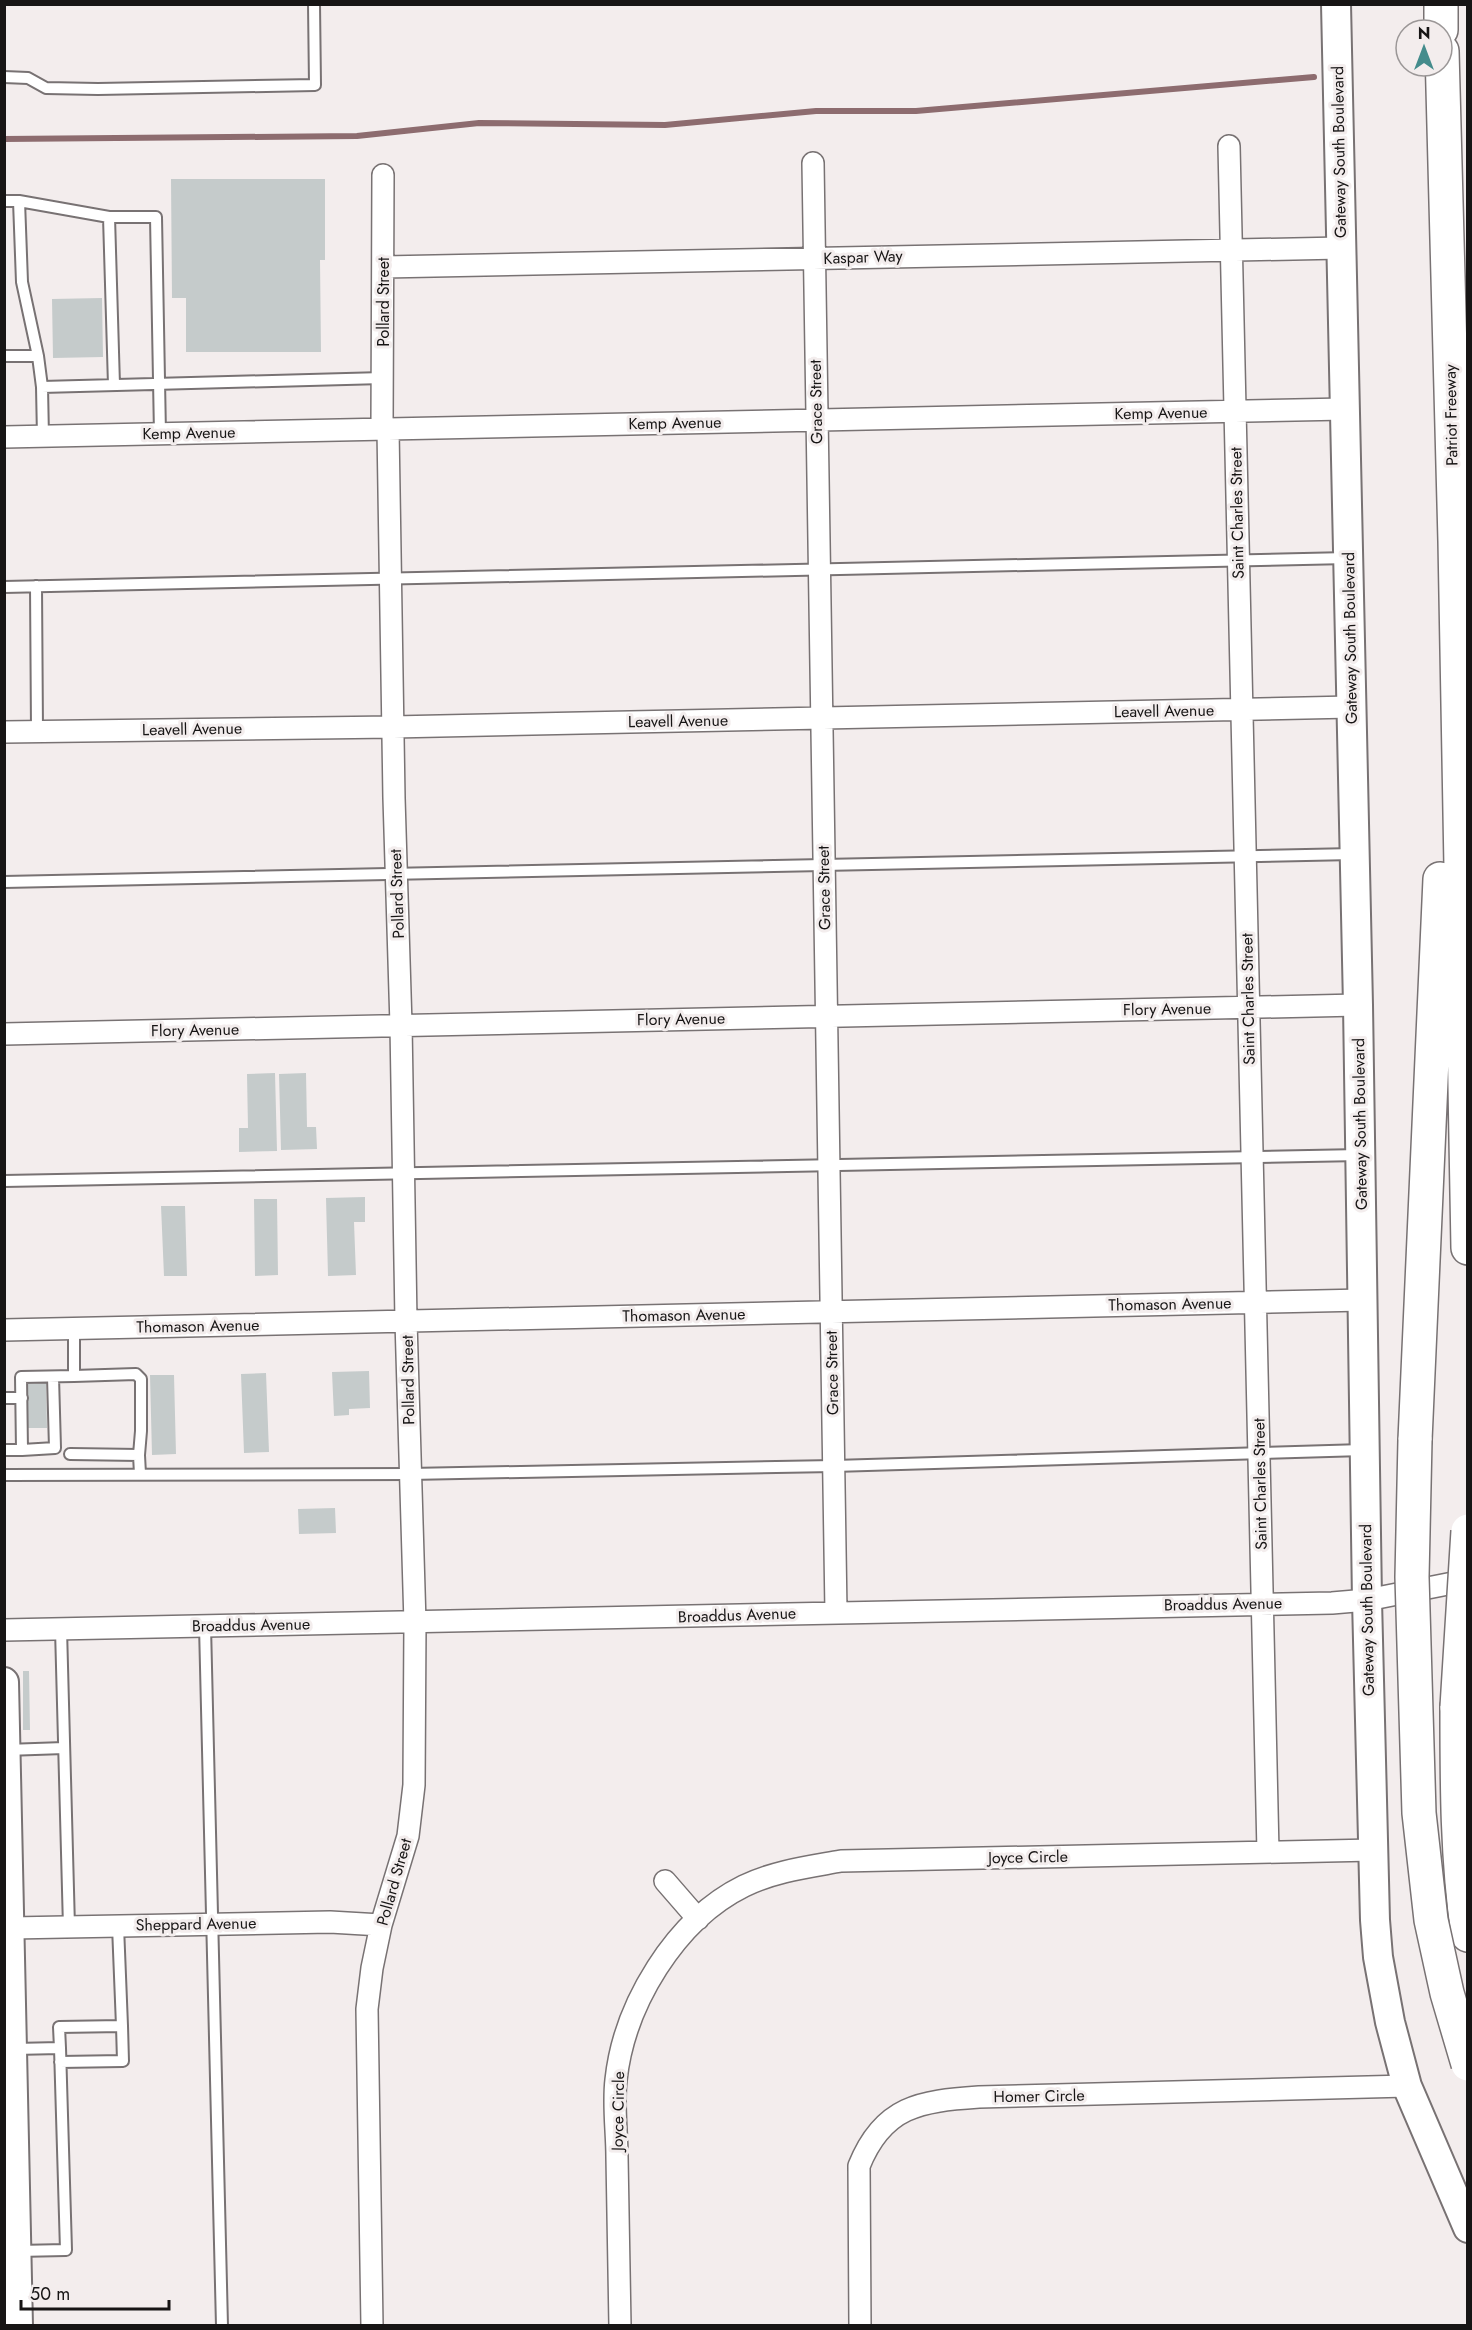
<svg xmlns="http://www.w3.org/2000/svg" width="1472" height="2330" viewBox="0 0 1472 2330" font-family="Jost,sans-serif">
	<rect width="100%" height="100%" fill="#f3eded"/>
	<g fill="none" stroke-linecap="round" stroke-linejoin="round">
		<path stroke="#8d6c6f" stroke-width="6" d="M4 139 357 136 479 123 665 125 816 111H916L1314 77"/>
	</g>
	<path fill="#c5cbcb" d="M171 179H325V260H320L321 352H186V298H172Z
		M102 298 103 357 53 358 52 299Z
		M275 1073 277 1151 239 1152V1128H248L247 1074Z
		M306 1073 307 1127H316L317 1149 281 1150 279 1074Z
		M365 1197V1222H354L356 1275 328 1276 326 1198Z
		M254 1199H277L278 1275 255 1276Z
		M161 1206H185L187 1276H164Z
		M369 1371 370 1408 349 1409V1415L334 1416 332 1372Z
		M266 1373 269 1452 244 1453 241 1374Z
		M150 1375H174L176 1454 152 1455Z
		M46 1381 47 1428H26L25 1382Z
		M335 1508 336 1533 299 1534 298 1509Z
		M23 1671H29L30 1730H23Z"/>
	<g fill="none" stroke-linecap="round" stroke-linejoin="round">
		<g stroke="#787273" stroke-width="14">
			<path id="lane" d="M4 77 28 78 46 88 98 89 315 85 314 4
				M4 201H19L109 217
				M19 201 22 282 38 356
				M4 356H38L42 387 43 437
				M114 385 109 217H156L160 434
				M42 387 383 378
				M36 586 37 731
				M4 587 1348 558
				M4 882 1354 854
				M4 1181 1360 1155
				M74 1376 136 1374 141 1379V1431L139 1455
				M4 1398H22
				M4 1450H22L21 1377 74 1376V1328
				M22 1450 55 1448 53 1377
				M70 1454 139 1455 140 1474
				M4 1475 410 1474 834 1466 1363 1450
				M205 1626 222 2326
				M61 1629 69 1927
				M6 1750 64 1748
				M60 2048 59 2027 122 2026 118 1926
				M14 2049 60 2048 66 2250 17 2251
				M60 2062 123 2061 122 2026"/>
		</g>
		<g stroke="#787273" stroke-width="24">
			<path id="street" d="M1229 146 1268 1852
				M813 163 836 1612
				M384 267 1341 248
				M382 429 383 175
				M4 437 1345 409
				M4 732 393 727 1351 707
				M4 1034 1358 1005
				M4 1330 1364 1300
				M4 1630 1332 1603 1367 1600 1468 1580
				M665 1881 698 1919
				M11 1928 330 1922 381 1925
				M372 2326 367 2009 372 1968 381 1925 408 1836 414 1785 415 1623 406 1321 401 1025 394 798 388 429
				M620 2326C619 2269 618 2213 617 2157 617 2132 613 2105 616 2080 624 2005 675 1920 744 1886 775 1871 808 1867 841 1861L1373 1850
				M860 2326 859 2166C883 2106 920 2101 979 2097L1407 2086"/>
		</g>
		<g stroke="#787273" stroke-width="32">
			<path id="secondary" d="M1336 4 1358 1005 1367 1600 1375 1920 1378 1957 1390 2022 1407 2086 1468 2228
				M4 1682 18 2326"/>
		</g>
		<g stroke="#787273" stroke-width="36">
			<path id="highway" d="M1441 4V30
				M1442 51 1455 541 1468 1248
				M1415 1440 1440 879
				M1457 1707C1457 1785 1457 1858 1468 1935"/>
		</g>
		<use href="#lane" stroke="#fff" stroke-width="10"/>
		<use href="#street" stroke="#fff" stroke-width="21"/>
		<use href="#secondary" stroke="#fff" stroke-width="28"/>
		<use href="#highway" stroke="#fff" stroke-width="33"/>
		<g stroke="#787273" stroke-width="36" stroke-linecap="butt">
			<path id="highway-bridge" d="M1415 1440 1412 1577 1419 1813 1431 1920 1447 1993 1468 2064
				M1457 1707 1468 1531"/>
		</g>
		<use href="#highway-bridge" stroke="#fff" stroke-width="33"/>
	</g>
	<g text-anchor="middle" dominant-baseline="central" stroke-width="6" stroke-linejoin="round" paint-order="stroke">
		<g font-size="16" fill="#171515" stroke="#f3eded">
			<text transform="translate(1339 152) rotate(-91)">Gateway South Boulevard</text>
			<text transform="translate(863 257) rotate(-2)">Kaspar Way</text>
			<text transform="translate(383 302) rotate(-90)">Pollard Street</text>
			<text transform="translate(816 402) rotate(-91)">Grace Street</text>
			<text transform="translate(1161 413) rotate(-1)">Kemp Avenue</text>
			<text transform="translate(1451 415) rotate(-91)">Patriot Freeway</text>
			<text transform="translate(675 423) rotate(-1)">Kemp Avenue</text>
			<text transform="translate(189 433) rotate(-1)">Kemp Avenue</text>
			<text transform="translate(1237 513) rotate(-91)">Saint Charles Street</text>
			<text transform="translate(1350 638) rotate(-91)">Gateway South Boulevard</text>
			<text transform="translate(1164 711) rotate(-1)">Leavell Avenue</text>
			<text transform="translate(678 721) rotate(-1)">Leavell Avenue</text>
			<text transform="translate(192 729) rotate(-1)">Leavell Avenue</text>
			<text transform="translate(824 888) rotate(-91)">Grace Street</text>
			<text transform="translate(397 894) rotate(-92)">Pollard Street</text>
			<text transform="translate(1248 999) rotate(-91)">Saint Charles Street</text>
			<text transform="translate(1167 1009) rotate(-1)">Flory Avenue</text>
			<text transform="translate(681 1019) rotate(-1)">Flory Avenue</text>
			<text transform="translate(195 1030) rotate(-1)">Flory Avenue</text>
			<text transform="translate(1360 1124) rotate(-91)">Gateway South Boulevard</text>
			<text transform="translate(1170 1304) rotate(-1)">Thomason Avenue</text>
			<text transform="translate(684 1315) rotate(-1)">Thomason Avenue</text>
			<text transform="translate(198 1326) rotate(-1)">Thomason Avenue</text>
			<text transform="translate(832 1373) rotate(-91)">Grace Street</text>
			<text transform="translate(408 1380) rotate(-91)">Pollard Street</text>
			<text transform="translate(1260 1484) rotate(-91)">Saint Charles Street</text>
			<text transform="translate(1223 1604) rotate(-1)">Broaddus Avenue</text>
			<text transform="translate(1367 1610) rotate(-91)">Gateway South Boulevard</text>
			<text transform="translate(737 1615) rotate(-2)">Broaddus Avenue</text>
			<text transform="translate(251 1625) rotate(-1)">Broaddus Avenue</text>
			<text transform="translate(1028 1857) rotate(-1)">Joyce Circle</text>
			<text transform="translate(394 1882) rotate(-74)">Pollard Street</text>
			<text transform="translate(196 1924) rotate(-1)">Sheppard Avenue</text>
			<text transform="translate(1039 2096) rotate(-1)">Homer Circle</text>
			<text transform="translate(618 2111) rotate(-89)">Joyce Circle</text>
		</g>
	</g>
	<rect width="1472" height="2330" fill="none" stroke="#171515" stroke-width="12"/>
	<g transform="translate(1424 48)"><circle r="28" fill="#f3eded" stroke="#9b9797" stroke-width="1.5"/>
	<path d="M0-4.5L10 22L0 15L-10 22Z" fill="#448c8c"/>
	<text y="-9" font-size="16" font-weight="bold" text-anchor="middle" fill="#171515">N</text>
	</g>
	<path d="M21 2300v9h148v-9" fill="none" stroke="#171515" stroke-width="3"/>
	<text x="30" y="2300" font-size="18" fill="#171515" stroke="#f3eded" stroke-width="4.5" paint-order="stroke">50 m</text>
</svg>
